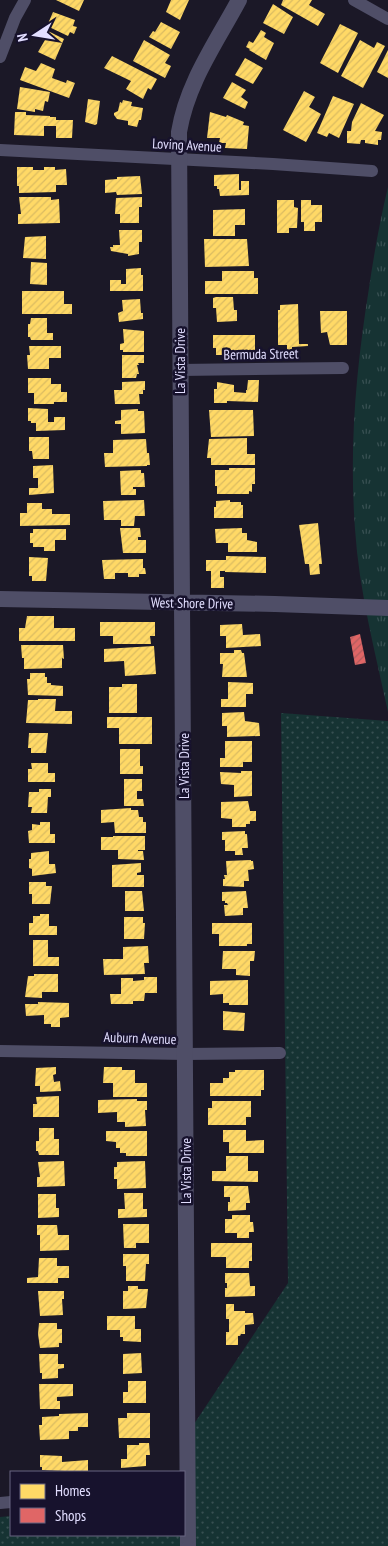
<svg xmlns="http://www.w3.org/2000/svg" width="388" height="1546" viewBox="0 0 388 1546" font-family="'PT Sans Narrow',sans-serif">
	<defs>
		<pattern id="grass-dots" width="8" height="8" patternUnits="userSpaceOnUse" patternTransform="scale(1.25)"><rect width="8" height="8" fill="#163333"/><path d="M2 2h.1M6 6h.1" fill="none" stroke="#385052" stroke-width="1.8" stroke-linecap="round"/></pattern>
		<pattern id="park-tufts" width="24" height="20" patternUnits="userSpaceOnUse" patternTransform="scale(1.25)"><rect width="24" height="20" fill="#163333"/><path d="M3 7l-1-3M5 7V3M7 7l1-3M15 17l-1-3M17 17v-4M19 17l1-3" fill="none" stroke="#385052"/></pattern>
		<pattern id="homes-hatch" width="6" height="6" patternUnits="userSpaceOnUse" patternTransform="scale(1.25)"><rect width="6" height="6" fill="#ffd966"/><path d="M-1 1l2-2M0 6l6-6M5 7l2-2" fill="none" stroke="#dabb61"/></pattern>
		<pattern id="shops-hatch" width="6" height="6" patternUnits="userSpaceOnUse" patternTransform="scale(1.25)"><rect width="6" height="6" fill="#e06666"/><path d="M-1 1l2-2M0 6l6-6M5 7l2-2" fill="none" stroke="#b15c5e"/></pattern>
	</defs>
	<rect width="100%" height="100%" fill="#1b1827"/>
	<path fill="url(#grass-dots)" d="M281 713 388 721V1546H0V1517L11 1516V1535H184L194 1424 288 1283Z"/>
	<path fill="url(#park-tufts)" d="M388 187V712C375 651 359 591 355 529 349 447 356 369 369 288 374 254 380 220 388 187Z"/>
	<path fill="url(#homes-hatch)" d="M56 0H84L79 11Z
		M171 0H189L180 20 166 12Z
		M283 0H312L309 5 325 14 318 26 281 5Z
		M273 4 293 17 284 34 263 23Z
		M53 12 75 20 73 26 77 27 74 34 70 32 68 36 47 26Z
		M161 22 180 32 171 49 149 37 153 31 155 32Z
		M340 24 358 33 338 73 320 63Z
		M46 30 64 39 55 60 38 52 45 40 42 39Z
		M261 30 266 33 264 37 274 43 266 60 249 50 250 49 246 47 249 41 253 43Z
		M144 40 170 55 165 63 171 66 165 78 133 61Z
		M360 40 374 48 377 42 385 46 363 88 341 76Z
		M388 50V78L377 72Z
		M112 56 157 79 151 90 148 88 143 99 126 89 131 81 104 68Z
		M245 58 263 68 253 84 235 75Z
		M41 63 55 69 52 78 66 83 67 80 75 83 69 98 20 80 25 67 36 71Z
		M232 82 246 90 241 97 248 102 245 109 223 98Z
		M20 87 50 92 48 102 45 101 43 111 35 109V112L17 109Z
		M304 91 315 97 309 107 321 114 306 142 283 130Z
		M333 96 354 104 339 138 329 133 327 137 317 133Z
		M88 99 100 101 97 124 95 125 85 122Z
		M123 100 132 102 131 106 143 108 141 120H139L137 127 128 125V121L117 119 114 115V113L118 111 120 102 122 103Z
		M361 103 384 115 375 131 382 132 381 140H378V145L365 143V140H361L360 144 347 143V131H351L352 122Z
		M15 112H26V115L50 116V117H56V120H73L72 138H56V126H44V136L14 135Z
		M210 112 226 117 227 115 244 122 243 125 249 126 247 149 225 148 226 143H219L220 138H207Z
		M17 167H33V170H44V167H55V170L66 169 67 185H56V192L19 193V186H17Z
		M239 174V190H241V181H249V195L220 196 219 189H217V186H214V175Z
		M140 176 142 194 117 195 116 192 105 193V180L117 179V177Z
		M19 197H51V200L59 199 60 223 18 224V214H21Z
		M142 197V207H139V223H120V214H115L116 198Z
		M277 200H294V207L298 208 297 228H289V233H277Z
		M301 200H311V205H322V222H315V231H304V222H301Z
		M245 209V225H235V236H213V210Z
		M119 230H142V242H139V254L128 256V254L111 251 110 247H113V245H120Z
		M46 236V259L23 258 25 237Z
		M204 239H247L249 266 205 267Z
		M31 262 47 263V285L30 284Z
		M141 268V275H143V291H110V280H121V284H126V269Z
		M222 271H254V278H258V294H205V281H222Z
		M22 291H64V304H72V314H22Z
		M216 297H233L234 310H237V321L217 322 216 308H213V298Z
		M140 299 141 313H143V319L119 322 118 313 123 311 122 300Z
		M298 304 299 344H308V346L292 347V351H287V345H278V310H280V305Z
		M320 311H347V345H330L327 332 321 333Z
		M31 318H47V333H53V340H31L30 337H28V324H30Z
		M123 329 144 331V352H123V350H120V344L124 343Z
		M213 335H255V358H242V355H216V348H213Z
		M29 346H61V358H49V369H28L27 355H30Z
		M122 355H144V363H138L139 365H137L139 374H137L136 378H122Z
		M28 378H51V384H61V392H67V402H54V404H34V393H28Z
		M248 380H259L258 402 227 401V403H214V389H217V382L234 385V392L246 393V390H247Z
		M145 381V390H143V394H139L140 404H115L114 390H122V382Z
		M28 408 48 409V422H54V417H65V430L36 431V423H31V421H28Z
		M138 409V411H144L145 433 121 434V424H115V421L121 420V410Z
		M209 410H253L254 436 211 437Z
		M29 437H49V459H33L32 451H29Z
		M247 438V454H255V465H211V458H207L209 439Z
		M146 439 147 453H149L150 465H147V466L105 467 104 453H113V440Z
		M53 465 54 493 29 495V488H38V478H33V466Z
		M229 468H255V484H252V492L249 491V494H217V486H215V470H229Z
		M141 470V473H144L145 487H133V489H136V495H121L120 471Z
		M144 500 145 516H135L134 526H121V520H104L103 501Z
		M230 500V502H241V505H243V518H214V507H216V501Z
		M27 503H42V509H52V514H70V525L20 526V513H27Z
		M318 523 322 564H319L320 574 310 575 309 564H305L299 525Z
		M120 528H140L141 537H138V540H146V553H123Z
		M242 528V533H247V540L257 542V552H228V543H216L215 529Z
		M33 529H66V540H55V551H44V547H33V543H30V533H33Z
		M226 556 266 557V573L225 572V571H220V577H224V588H211V571H206V560H226Z
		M29 557 48 558 46 581H32V576H29Z
		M143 559V568H145L146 574H139V577H128V573H115V579H104L102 560Z
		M27 616H54V628H75V641H19V628H25Z
		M100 622H155V636H150L151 644H113V636H100Z
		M242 624 243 635 260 634 261 646 226 648V636H220V625Z
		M21 645H63L64 659 62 658V668L24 669V658H22Z
		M154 646 156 674 125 676 124 661 104 662V649Z
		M234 650H241L242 653H244L247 677H222L223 664H220V653H234Z
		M30 673H45V677H47V683H51V685L63 686V696L28 695 27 679H30Z
		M228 682 253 683V694H246V707H221V699H228Z
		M122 684H137V713H109V687H122Z
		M38 699H56L55 711H72V724L26 723 28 700H38Z
		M244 712 245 721 259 723 260 736 227 737V726H222V713Z
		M107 717H152V744H119V728H107Z
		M29 733H48L46 753H31V748H28Z
		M225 741H252V762H243V767H220V758H225Z
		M120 749H140V766H143V774H120Z
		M31 763H48V773H55V782H28V769H32Z
		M241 771H252V796L234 797V785L221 784 220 772 241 773Z
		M124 779H142V791H137V799H143L144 806H124Z
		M39 789H51V797H48L47 813H31L32 807H28L29 792H39Z
		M248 801 250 811H256V821H250V824H246V827H232V819L221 818V802Z
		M131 808V810H138L139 817H143V822H146V833H115L114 822 101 823V810Z
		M40 822H50V834H55V843H29L28 831 32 830V824L40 825Z
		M245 831V834H247L248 848H242L243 855H235V851H225V840H222V832Z
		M113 836H145V850H138V851H143L144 860 118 859V850H101V837H113Z
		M49 851V864H55L56 873 32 876V869L29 868V859H31V853Z
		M251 860V861H253L254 869 248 870 249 881H244V887L223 886V879H225L224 875H227L226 861Z
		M141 863V872L137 873V875H144V887H112V865Z
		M29 882H46V886H52L50 904H32V894H29Z
		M125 891H142L144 911H125Z
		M246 891 248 908H243V915L225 916 224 905H228L227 903H225V901H222V892Z
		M40 914H49V926H57V935H29V923H33V916H40Z
		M124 917H143V923H145L144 939H124Z
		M212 923H252V944H247V946H219V934H212Z
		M33 940H48V957H59V966H33Z
		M148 946 149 963H144L145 974 104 975 103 959H123V947Z
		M223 951H255L254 961H250V976L236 975V969H222Z
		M34 974H58V992H42V998L25 997 28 976H34Z
		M144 977H157V993H145L144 1001H133V1004H111L110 994H121V978H133V981L144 980Z
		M248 980V1005H229V1003H223V994L210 995V981Z
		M38 1002 69 1003V1017L60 1018V1027H51V1024H44V1015L26 1016 25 1004H38Z
		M223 1011 245 1013 244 1031 223 1030Z
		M56 1067V1074L53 1075 54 1082 60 1081 61 1091 40 1092V1086H35L36 1068Z
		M104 1067H122V1070H135V1083H147V1097H113V1083H103Z
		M235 1070H264V1090H261V1096H210V1083H223V1078H229V1072H235Z
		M59 1096V1117H33V1104H37L36 1097Z
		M137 1099V1101H147V1110H145L146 1126 125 1127V1122H117V1112L98 1113V1100Z
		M212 1101H251V1117H246V1125H208V1108H212Z
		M39 1128H54V1139H59V1155H39L38 1151H36V1141H39Z
		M223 1130H246V1141L264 1140V1153H229V1142H223Z
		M106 1131H147V1156H126V1153H120V1148H116V1142L106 1141Z
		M226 1156H248V1171H258V1182L212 1181V1171H226Z
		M64 1161 65 1186 37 1187V1177H40L38 1162Z
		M145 1161 146 1188 117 1189V1179H114V1167H117V1162Z
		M224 1186H248L250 1203H246V1210L228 1211V1202H230V1197H224Z
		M124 1193H143V1209H147V1217L118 1218V1209H125Z
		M38 1194H56V1208H59V1217L38 1218Z
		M232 1215H250V1222H253L254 1232H249V1238H237V1233H225V1219H232Z
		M123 1224H149V1243H136V1248H124Z
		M37 1225H57L58 1235H69V1250L40 1251V1235H37Z
		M211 1243H252V1261H249V1268H226V1257H211Z
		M123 1254H149V1264H146L145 1281H126V1266H123Z
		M39 1258H57V1266H69V1278H58V1283H27V1278L38 1277Z
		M225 1273H249L250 1286H255V1296L225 1297V1288H227V1283H225Z
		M128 1286H138V1289H148L146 1308 123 1309V1291H128Z
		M38 1291H64V1299H62L63 1315 40 1316Z
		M226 1304H234V1311H245V1313H253L254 1324 245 1325V1334H241L240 1336H238V1345H226V1332H229V1319H226Z
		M107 1316H135V1329H141V1342L123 1341V1337H120V1330H107Z
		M39 1323H57V1329H62V1343H59V1347L40 1348 38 1334Z
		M141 1353 142 1373 123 1374V1354Z
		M39 1354H58V1364H64V1368L58 1369V1378L42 1379V1373H40Z
		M128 1381H146V1403H123V1392H128Z
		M39 1384H73V1396L57 1397V1401H60V1409H40Z
		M88 1413V1427H78V1431H69V1439L40 1440 39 1425H42V1417L59 1416V1414Z
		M127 1413H150V1438H119L118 1418H127Z
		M139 1443H149L150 1455H146V1466L121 1468V1459H127V1445H139Z
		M40 1455 62 1456V1462L88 1460V1472L42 1470V1467H40Z"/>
	<path fill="url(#shops-hatch)" d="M360 634 366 663 355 665 350 637Z"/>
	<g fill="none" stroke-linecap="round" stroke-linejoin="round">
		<path stroke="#4f4e67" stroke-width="12" d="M354 0 388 19
			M0 57 15 18 25 0
			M0 150 273 164 372 171
			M180 370 343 368
			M0 1051 186 1054 280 1053
			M0 1503 11 1502"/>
		<path stroke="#4f4e67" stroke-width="16" d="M0 599 275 604 388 608
			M188 1546 179 132C187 83 216 43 239 0"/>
	</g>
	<g text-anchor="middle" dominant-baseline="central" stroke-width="5" stroke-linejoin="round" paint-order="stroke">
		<g font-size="14" fill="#e2deff" stroke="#17122d">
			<text transform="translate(187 145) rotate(3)">Loving Avenue</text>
			<text transform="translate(261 354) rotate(-1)">Bermuda Street</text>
			<text transform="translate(180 361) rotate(-90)">La Vista Drive</text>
			<text transform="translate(192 603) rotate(1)">West Shore Drive</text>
			<text transform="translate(184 766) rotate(-90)">La Vista Drive</text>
			<text transform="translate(140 1038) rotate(2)">Auburn Avenue</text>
			<text transform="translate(186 1171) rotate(-90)">La Vista Drive</text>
		</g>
	</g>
	<rect x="10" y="1471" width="175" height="65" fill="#17122d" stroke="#686481"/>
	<rect x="20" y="1484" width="25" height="15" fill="#ffd966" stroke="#686481"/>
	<text x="55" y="1496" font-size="15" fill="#e2deff">Homes</text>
	<rect x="20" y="1508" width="25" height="15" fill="#e06666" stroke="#686481"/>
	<text x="55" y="1521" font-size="15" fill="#e2deff">Shops</text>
	<g transform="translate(35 35) rotate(258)" stroke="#17122d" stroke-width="4" paint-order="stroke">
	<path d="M0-4L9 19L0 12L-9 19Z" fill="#e2deff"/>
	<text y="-8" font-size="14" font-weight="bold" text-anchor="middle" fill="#e2deff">N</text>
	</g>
</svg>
